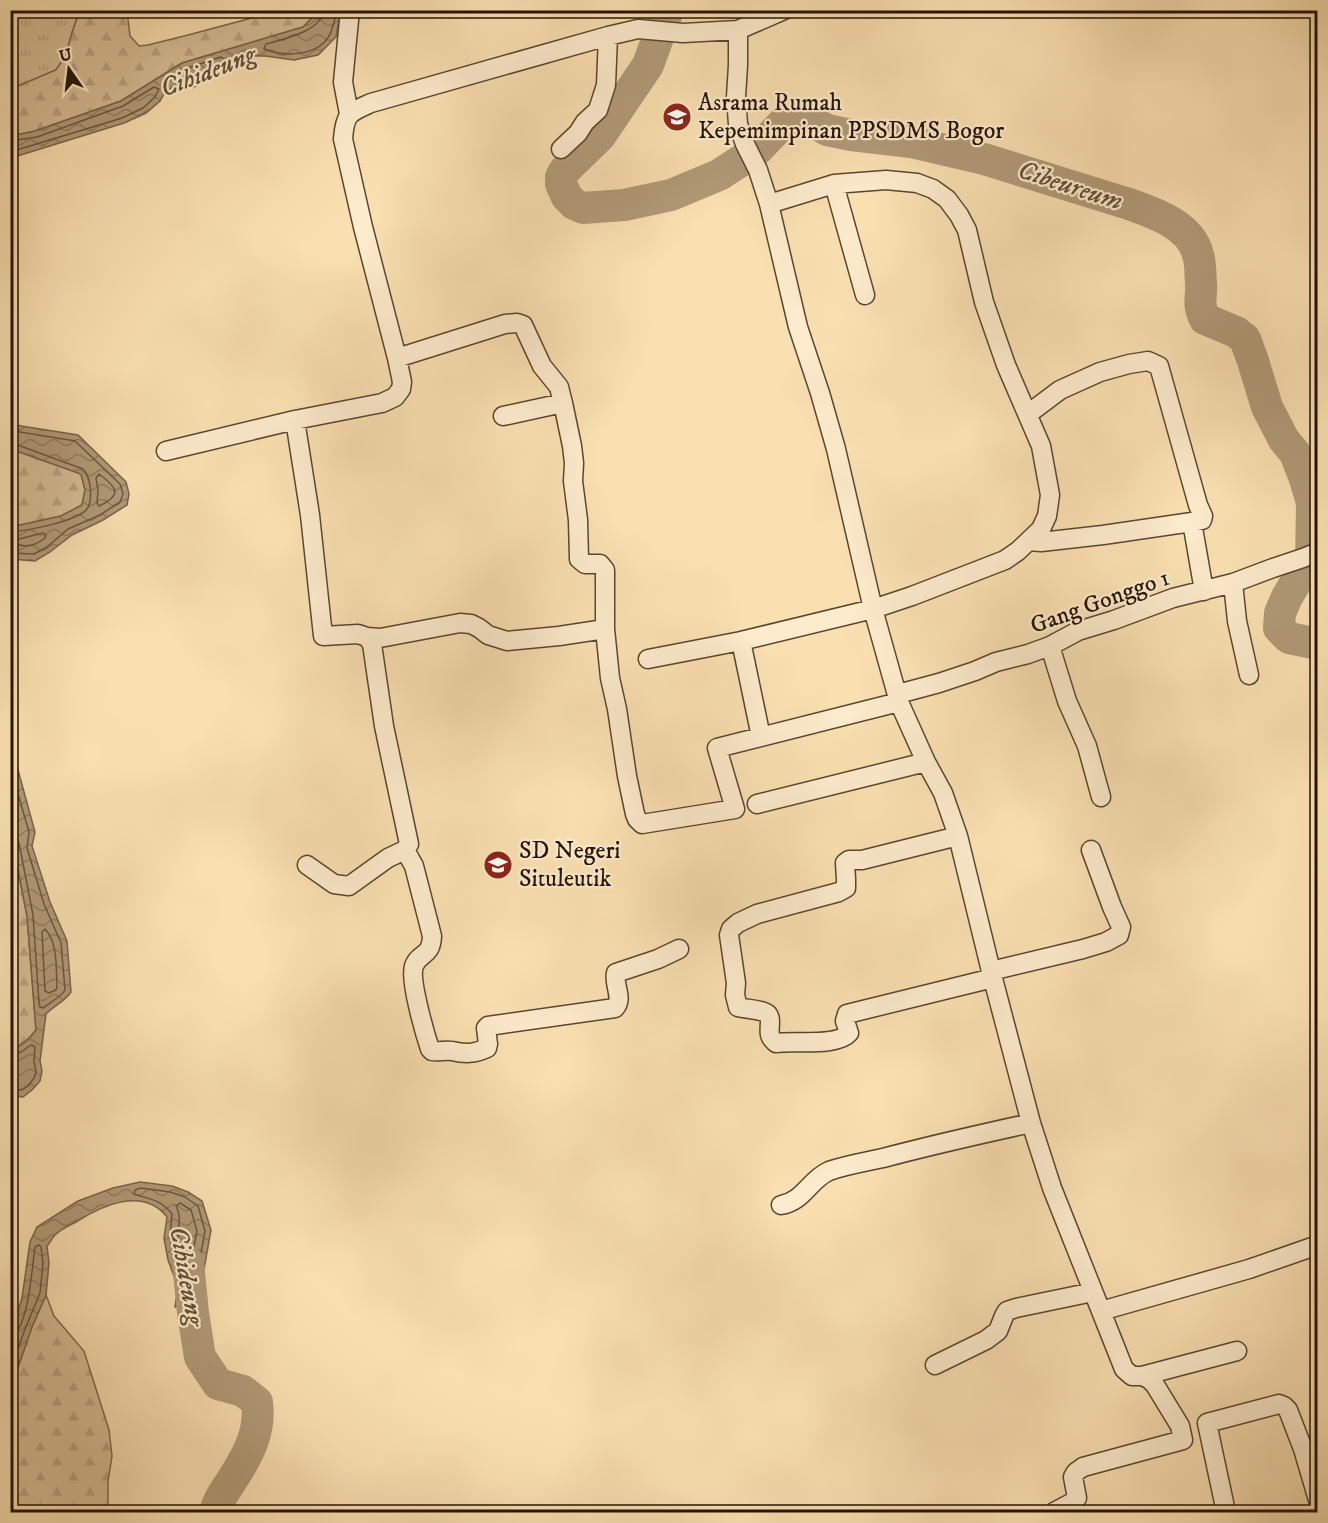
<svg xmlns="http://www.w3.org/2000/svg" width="1328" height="1523" viewBox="0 0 1328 1523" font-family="'IM FELL DW Pica',serif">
	<defs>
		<pattern id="grass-tufts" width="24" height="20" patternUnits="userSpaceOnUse" patternTransform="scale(1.5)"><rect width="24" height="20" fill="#d6bd94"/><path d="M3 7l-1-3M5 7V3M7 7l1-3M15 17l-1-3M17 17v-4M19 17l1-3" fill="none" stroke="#b8a27e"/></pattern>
		<pattern id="forest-firs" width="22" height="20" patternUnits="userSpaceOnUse" patternTransform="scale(1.5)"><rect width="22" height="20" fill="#d6bd94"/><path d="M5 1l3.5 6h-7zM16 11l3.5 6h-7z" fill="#b8a27e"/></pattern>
		<pattern id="water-waves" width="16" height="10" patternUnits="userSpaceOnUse" patternTransform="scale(1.5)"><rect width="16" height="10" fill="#b19a77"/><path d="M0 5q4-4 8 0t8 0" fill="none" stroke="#907c60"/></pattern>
	</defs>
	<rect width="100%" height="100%" fill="#fae0b1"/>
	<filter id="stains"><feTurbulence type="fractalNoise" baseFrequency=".00333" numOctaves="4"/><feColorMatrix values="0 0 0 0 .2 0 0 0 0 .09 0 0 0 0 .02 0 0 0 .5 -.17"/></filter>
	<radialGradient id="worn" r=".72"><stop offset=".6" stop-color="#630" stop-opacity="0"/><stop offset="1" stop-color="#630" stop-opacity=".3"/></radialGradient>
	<path fill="url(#grass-tufts)" stroke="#7d684c" stroke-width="1.5" d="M11 11H87L78 15 71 36 66 55 56 70 11 89Z"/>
	<path fill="url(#forest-firs)" stroke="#7d684c" stroke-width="1.5" d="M87 11H127L130 36 139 46 148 45 188 35 278 11H319L303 27 182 63 121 101 35 131 11 136V89L56 70 66 55 71 36 78 15Z
		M11 449 81 474 85 490 82 505 61 516 11 527Z
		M10 832 27 916 36 1030C29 1040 21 1046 11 1050Z
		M46 1295 54 1316 84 1351 109 1430 112 1456 108 1481V1512H11V1402L16 1373 32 1327Z"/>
	<path fill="url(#water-waves)" stroke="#796449" stroke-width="1.5" d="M319 11H344L338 25 336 37 318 55 294 60 265 56H255L232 64 213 77 192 88 179 83 165 92 160 101 146 113 124 123 11 158V136L35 131 121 101 182 63 303 27Z
		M11 423 21 426 78 435 126 482 129 494 127 505 103 520 72 535 50 552 35 561 11 559V527L61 516 82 505 85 490 81 474 11 449Z
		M11 747 18 770 35 832 32 846 50 902 67 941 71 992C64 1002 55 1005 46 1014L40 1061 42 1071 40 1081 32 1090 23 1097 15 1096 11 1092V1050C21 1046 29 1040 36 1030L27 916 11 832Z
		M140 1182 172 1186 188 1192 202 1201 211 1230 198 1303 175 1307 178 1287 168 1260 164 1238 167 1217C143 1186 101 1206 76 1222 69 1226 61 1229 55 1235 52 1238 50 1243 47 1246L49 1263 46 1295 32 1327 16 1373 11 1402V1335L22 1298 30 1242 37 1227 78 1201 113 1188Z"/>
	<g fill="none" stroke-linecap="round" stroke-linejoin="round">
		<path stroke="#6a563e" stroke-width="1.5" d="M324 10C321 32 283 39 266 44L264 49C284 57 319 57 330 34 333 28 335 17 338 10
			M221 57 224 59V62L210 72 193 81 180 77 178 76 179 72 184 69Z
			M10 141 37 137 123 106 154 87 159 89 155 97 143 108 122 118 10 152
			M10 429 20 432 75 441 120 484 123 494 120 502 100 515 68 529 47 547 34 554 10 553
			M10 443 15 444 83 469C88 474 89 480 90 486 91 492 91 504 87 509 78 521 26 531 10 532
			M99 474C118 488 122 495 99 506L97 503 98 490 96 478Z
			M43 533 46 535 45 538C35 546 25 549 14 543L15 540Z
			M10 766 29 832 27 848 44 904 61 943 65 990C61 997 49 1003 43 1008L40 1007 39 1003 33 915 19 843 16 839 10 838
			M45 929C58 942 56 969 57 987L56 990 49 993 45 991 42 932Z
			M10 1055 21 1052 31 1045 35 1047 34 1061 36 1072 34 1078 28 1086 22 1090 10 1088
			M141 1188 170 1192 185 1197 198 1206 205 1231 193 1296 191 1298 185 1299 183 1297V1286L174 1258 170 1238 172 1214C162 1200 149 1199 134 1194L135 1190Z
			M180 1203 191 1210 197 1231 190 1266 188 1268 185 1267C181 1258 177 1247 178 1237 178 1225 182 1217 176 1206Z
			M10 1333 16 1332C29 1317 32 1268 35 1247L39 1245 41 1247 43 1263 40 1293 25 1329 10 1371"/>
		<path stroke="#b19a77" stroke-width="32" d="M668 10 648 65 600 136 565 170 561 177V184L567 197 574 204 583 208 624 205 671 195 719 175 756 151 782 124 803 119 815 123 827 130 851 135 911 142 984 159 1129 204C1154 213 1191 225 1198 255 1201 263 1200 274 1201 283 1202 299 1197 303 1205 319L1236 332 1245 339 1253 361 1267 407 1284 440 1295 453 1305 479 1312 503 1311 566 1300 575 1287 597 1280 613 1279 628 1289 638 1318 644
			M188 1262 193 1313 200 1357 218 1384 243 1391 257 1402C261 1432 248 1455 232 1480 225 1491 218 1500 215 1512"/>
		<g stroke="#5a4630" stroke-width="21">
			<path id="minor" d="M784 10 738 30V65L736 97 738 124 745 144 758 170 769 204 798 327 820 393 836 449 873 609 899 702 926 762 943 793 958 836 991 971 1031 1123 1052 1188 1124 1369 1132 1376H1142L1149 1379 1155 1385 1180 1426 1183 1440 1083 1467 1076 1472 1073 1477 1077 1498 1073 1502 1054 1512
				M349 114 343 82 350 10
				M561 149 578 133 585 122 598 110 606 85 608 36
				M834 184 865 295
				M397 358 505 324 517 323 523 325 542 366 559 387 563 403 572 446 574 463 573 481 578 520 579 559 585 564H600L605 570V629L610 678 617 709 627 776 635 814 637 819 642 824 735 809 717 748 899 702
				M1028 414 1060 390 1100 372 1129 364 1148 361 1159 366 1198 505 1203 516 1202 520 1192 522 1204 591
				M503 416 563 403
				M295 420 310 515 323 636 358 634 367 637 372 644 384 726 409 844 405 850 388 858 349 886 334 884 307 865
				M166 451 295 420 382 403 395 397 401 389 402 382 397 358 363 227 343 139C345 113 349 113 371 103L608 36 638 29 683 33 738 30
				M1029 541 1041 542 1103 535 1192 522
				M1233 583 1237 621 1249 675
				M367 637 380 638 460 623 471 624 479 628 488 635 507 641 559 636 605 629
				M741 641 761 737
				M1050 646 1067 701 1087 746 1101 797
				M648 659 741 641 873 609 912 596 1005 560 1018 551 1041 529 1047 516 1050 495 1041 446 1006 365 984 302 967 230 959 215 947 199 933 189 917 183 886 180 834 184 769 204
				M898 694 939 683 975 671 996 662 1028 654 1050 646 1078 631 1114 620 1173 598 1233 583 1273 568 1303 558 1318 552
				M757 804 926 762
				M958 836 862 860H849L845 863 846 879V888L839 892 757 914 738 923 731 929 729 935 736 983 735 995 738 1007C746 1009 756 1009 764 1012 774 1015 768 1027 770 1035 771 1039 773 1040 776 1043 794 1040 837 1047 849 1033L845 1021 847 1014 993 978
				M405 850 414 866 432 936C431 958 419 952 414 966 409 979 425 1034 430 1049L432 1051C438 1052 446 1050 452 1051 465 1054 474 1054 487 1048L488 1044 486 1028 488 1026 615 1008C624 998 613 985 616 973L658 959 679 949
				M991 971 1083 949 1106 942 1119 935 1121 927 1112 907 1091 850
				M781 1205C804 1201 809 1180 829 1171 846 1165 865 1162 883 1158 932 1145 981 1134 1031 1123
				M1101 1311 1249 1269 1318 1245
				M935 1365 986 1340 998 1331 1004 1316 1007 1311 1016 1308 1093 1292
				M1142 1376 1237 1351
				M1226 1512 1207 1423 1279 1404 1284 1406 1288 1410 1303 1449 1318 1500"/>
		</g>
		<use href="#minor" stroke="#fcebcc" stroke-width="18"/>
	</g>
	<defs>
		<g id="school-disc" transform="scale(1.5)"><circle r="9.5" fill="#8f2418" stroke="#fcebcc"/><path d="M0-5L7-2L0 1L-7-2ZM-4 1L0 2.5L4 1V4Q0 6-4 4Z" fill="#fff"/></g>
	</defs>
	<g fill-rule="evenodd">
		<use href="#school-disc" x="677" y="117"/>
		<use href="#school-disc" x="498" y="865"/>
	</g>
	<g text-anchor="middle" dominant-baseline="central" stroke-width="4.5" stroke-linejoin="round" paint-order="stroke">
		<g font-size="24" fill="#241305" stroke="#fcebcc" text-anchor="start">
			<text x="698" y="103">Asrama Rumah<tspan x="698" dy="28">Kepemimpinan PPSDMS Bogor</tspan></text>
			<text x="519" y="851">SD Negeri<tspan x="519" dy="28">Situleutik</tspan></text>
		</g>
		<g font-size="24" fill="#241305" stroke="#fcebcc">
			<text transform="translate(1100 602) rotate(-20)">Gang Gonggo 1</text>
		</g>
		<g font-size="26" font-style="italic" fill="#635038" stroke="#fcebcc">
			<text transform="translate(208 72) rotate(-21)">Cihideung</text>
			<text transform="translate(1070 186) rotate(18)">Cibeureum</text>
			<text transform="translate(186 1276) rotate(80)">Cihideung</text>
		</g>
	</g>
	<rect width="1328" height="1523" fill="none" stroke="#fae0b1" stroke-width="36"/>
	<rect x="12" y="12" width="1304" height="1499" fill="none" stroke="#241305" stroke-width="3"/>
	<rect x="18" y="18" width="1292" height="1487" fill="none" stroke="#241305" stroke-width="1.5"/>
	<g transform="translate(69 69) rotate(346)" stroke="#fcebcc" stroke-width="4.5" paint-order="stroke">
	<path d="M0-4.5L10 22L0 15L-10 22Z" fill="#241305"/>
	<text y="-9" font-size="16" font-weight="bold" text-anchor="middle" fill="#241305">U</text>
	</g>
	<rect width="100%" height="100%" filter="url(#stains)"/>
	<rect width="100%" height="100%" fill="url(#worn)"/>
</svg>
